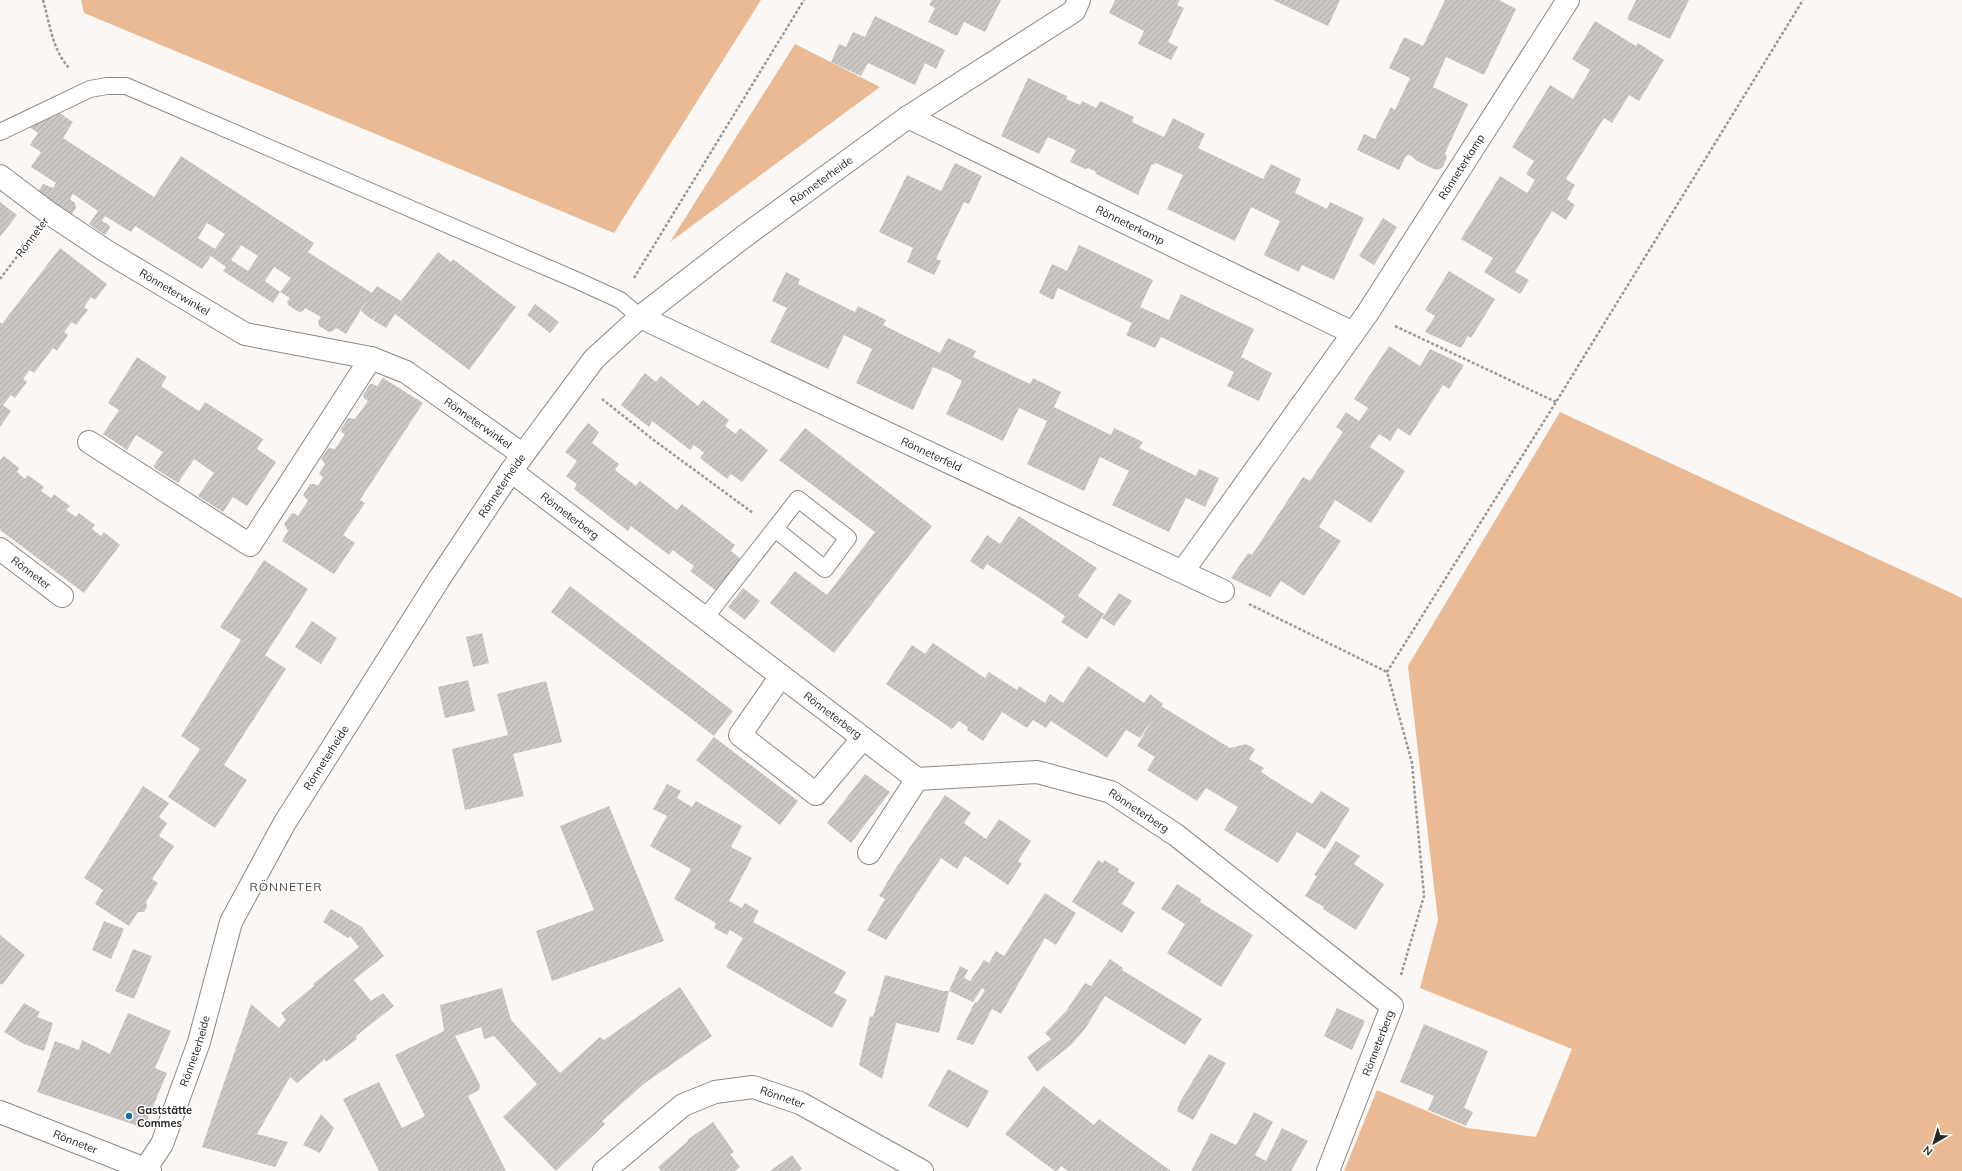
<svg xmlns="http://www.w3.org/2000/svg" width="1962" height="1171" viewBox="0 0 1962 1171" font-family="Mulish,sans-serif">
	<defs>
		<pattern id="building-hatch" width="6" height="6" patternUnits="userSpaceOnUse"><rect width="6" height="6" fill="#cbc7c4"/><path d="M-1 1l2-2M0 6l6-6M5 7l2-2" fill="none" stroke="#aeaba8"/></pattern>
	</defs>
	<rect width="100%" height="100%" fill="#fbf7f4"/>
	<path fill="#eaba95" d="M81 0H761L614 233 84 13Z
		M795 44 880 87 670 242Z
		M1560 412 1962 598V1171H1344L1377 1090 1467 1128 1536 1137 1572 1049 1420 988 1438 920 1408 666Z"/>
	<path fill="url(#building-hatch)" fill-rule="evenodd" d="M932 0H1001L985 32 964 22 957 36 928 22 935 8 929 5Z
		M1115 0H1180L1177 5 1184 8 1168 42 1178 47 1171 60 1138 44 1144 31 1109 13Z
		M1273 0H1340L1328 26Z
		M1445 0H1499L1516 9 1484 75 1446 57 1433 87 1468 104 1445 153 1447 158 1442 168 1436 170 1417 161 1410 155 1406 156 1399 170 1357 150 1364 134 1375 139 1391 107 1395 110 1410 78 1389 68 1404 37 1423 46Z
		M1636 0H1689L1670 39 1627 19Z
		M875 16 945 50 936 69 925 63 915 85 868 63 861 76 831 62 839 44 846 47 853 32 865 37Z
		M1595 21 1636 46 1638 43 1664 60 1639 101 1629 95 1612 123 1604 118 1566 179 1575 185 1567 199 1575 205 1566 220 1552 211 1515 272 1529 280 1520 294 1484 272 1493 258 1461 239 1500 176 1527 193 1535 180 1526 174 1534 161 1512 147 1550 85 1573 99 1590 70 1572 59Z
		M1028 78 1067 96 1066 99 1080 105 1082 101 1096 108 1100 101 1134 117 1132 122 1164 137 1173 118 1205 134 1198 148 1263 179 1271 164 1301 179 1295 193 1327 209 1330 202 1364 218 1334 280 1302 265 1299 272 1264 255 1280 221 1251 207 1235 241 1167 209 1183 175 1156 163 1154 165 1152 164 1138 195 1096 174 1095 171 1088 168 1085 169 1070 162 1076 150 1048 137 1039 154 1001 136Z
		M58 112 73 122 63 138 154 197 181 156 314 243 308 252 372 293 377 286 401 301 438 252 451 262 453 259 516 307 469 370 395 314 386 328 373 320 378 312 372 320 361 311 367 300 346 334 336 328 333 331 329 332 319 326 318 321 321 317 305 308 303 311 299 312 289 306 287 302 290 298 280 292 291 278 274 267 265 281 280 292 273 303 223 271 226 267 211 256 202 269 135 226 131 232 105 216 102 221 109 225 110 228 105 235 89 224 98 211 73 194 70 199 75 203 76 208 72 214 38 192 43 184 53 188 56 183 31 167 41 152 30 145 38 133 28 126ZM207 223 225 234 215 249 198 238ZM241 245 258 256 248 271 231 260Z
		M955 163 982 176 969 204 964 202 936 259 941 261 934 275 907 262 913 248 879 232 907 175 941 191Z
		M0 202 17 215 0 237Z
		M1383 218 1397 227 1374 265 1359 256Z
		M1079 245 1153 280 1140 307 1169 320 1181 294 1254 329 1241 357 1272 373 1259 401 1227 386 1234 372 1161 337 1155 348 1126 335 1132 323 1058 288 1053 300 1039 293 1052 264 1067 271Z
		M60 248 107 284 95 300 91 297 84 307 88 310 76 325 72 322 64 332 68 335 57 351 53 348 34 373 30 370 23 379 27 382 15 398 11 395 3 405 11 411 0 427V322L2 324Z
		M1449 271 1495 299 1471 338 1468 336 1461 348 1425 332 1435 316 1425 310Z
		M786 272 800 279 798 284 855 312 858 306 886 320 883 325 940 353 948 338 976 351 973 357 1030 384 1033 378 1061 392 1054 407 1111 435 1114 428 1143 442 1139 448 1196 476 1199 469 1219 478 1205 507 1186 498 1169 532 1112 505 1129 471 1100 457 1084 491 1027 464 1047 421 1019 408 1003 441 946 414 962 381 948 373 933 367 913 410 856 383 872 349 844 335 828 369 770 342 787 308 772 301Z
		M535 304 559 322 550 333 527 315Z
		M1389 346 1420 366 1430 349 1464 365 1449 389 1443 385 1410 436 1398 428 1390 441 1379 434 1370 447 1405 471 1371 523 1335 500 1319 527 1341 541 1304 596 1281 581 1270 597 1231 578 1248 553 1252 555 1303 477 1310 481 1343 432 1336 427 1346 412 1359 421 1368 408 1354 399Z
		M137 357 167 377 161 386 180 399 199 411 205 402 263 439 257 449 276 462 247 506 233 497 223 512 198 496 214 473 194 459 178 483 153 467 163 452 136 435 127 450 103 434 119 410 108 403Z
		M645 373 656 382 661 376 698 406 703 400 729 420 725 426 736 434 740 428 768 450 742 482 731 474 727 479 700 458 704 453 694 445 690 450 652 421 649 427 621 405Z
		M383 378 423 403 360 500 365 503 343 535 355 543 334 574 282 541 288 531 284 524 291 514 294 513 298 516 303 508 308 501 303 495 310 484H314L318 486 323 477 319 474 325 464 321 459 328 448 335 449 345 434 342 433 341 429 348 418 355 419 368 401 364 398 363 395 370 384H373L377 386Z
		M588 423 599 432 592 443 619 464 615 470 636 486 640 481 677 510 682 504 735 545 731 551 742 560 718 592 690 571 694 566 683 558 673 550 669 555 631 526 628 531 574 489 577 484 566 476 577 461 565 452Z
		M805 428 932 526 834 653 770 603 795 571 827 595 875 532 779 460Z
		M4 456 19 468 17 472 25 479 28 475 44 487 41 491 51 498 54 494 70 506 66 510 76 517 79 513 95 525 92 529 101 536 104 532 120 545 84 593 0 530V460Z
		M1019 516 1097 568 1078 596 1104 614 1087 639 1061 622 1065 616 1039 598 987 564 983 570 970 561 987 535 1000 544Z
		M264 560 308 589 265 655 286 669 224 765 247 780 215 828 168 797 200 749 181 736 241 640 220 627Z
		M570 586 733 711 714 736 551 612Z
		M743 588 760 601 745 620 728 607Z
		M1119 593 1132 601 1114 626 1102 618Z
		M312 621 337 638 321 664 295 647Z
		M482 633 489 663 473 667 466 637Z
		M933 643 985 678 989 672 1017 690 1019 686 1045 703 1050 694 1063 703 1088 666 1144 703 1150 694 1163 704 1161 706 1230 748 1246 744 1255 749 1249 759 1264 768 1261 772 1312 804 1321 791 1350 809 1325 849 1297 832 1278 863 1224 830 1238 807 1206 788 1197 801 1147 770 1155 757 1137 746 1153 718 1140 738 1126 730 1107 758 1051 721 1046 728 1033 720 1027 728 1002 712 983 741 967 730 968 727 959 721 952 729 886 684 912 645 925 654Z
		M468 680 475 711 445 718 438 687Z
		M546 681 562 742 513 754 524 796 465 810 452 749 508 735 497 694Z
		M714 737 798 801 780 825 696 760Z
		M865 774 890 792 851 843 827 823Z
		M667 784 681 791 677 798 692 807 696 801 742 826 731 847 752 858 729 901 742 908 745 903 759 911 753 922 846 972 834 993 847 1000 832 1028 726 967 743 938 730 930 727 935 714 928 716 923 674 899 691 869 650 846 667 816 653 809Z
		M143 786 169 803 159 817 167 823 159 836 174 846 152 879 158 883 146 902 147 907 144 912H138L129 926 95 904 103 890 84 878Z
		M945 795 971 813 964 823 986 839 999 819 1031 841 1018 861 1022 864 1008 885 965 856 957 869 941 858 886 940 867 930 885 899 879 896 892 874Z
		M609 806 664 941 552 981 536 931 594 910 560 826Z
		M1336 841 1360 856 1354 864 1384 884 1356 930 1323 909 1324 907 1305 896 1317 876 1314 875Z
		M1098 860 1103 863 1104 860 1119 869 1118 872 1135 883 1122 904 1135 912 1122 933 1072 902Z
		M1177 884 1201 899 1200 902 1253 935 1221 987 1167 953 1185 924 1161 909Z
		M1045 893 1076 913 1056 945 1045 938 1001 1014 992 1009 973 1045 956 1039 975 1002 977 1003 985 990 982 988 973 1002 949 991 960 966 968 970 964 978 970 981 984 960 989 963 996 951 1004 956Z
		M331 909 362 927 384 956 354 980 371 1001 383 993 394 1006 356 1036 357 1039 326 1062 325 1059 297 1083 290 1077 257 1134 288 1142 275 1167 202 1147 251 1004 279 1028 286 1020 281 1013 314 986 313 984 359 947 350 936 348 938 323 922Z
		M104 921 124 929 111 959 92 950Z
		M0 935 25 955 2 985 0 983Z
		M133 949 152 956 134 999 115 991Z
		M1110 959 1123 968 1122 970 1202 1019 1185 1045 1105 996 1085 1029 1071 1045 1037 1072 1027 1057 1051 1039 1045 1033 1066 1011 1085 983 1091 986Z
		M885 975 943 991H949L939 1033 896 1023 882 1079 859 1065 870 1016 873 1017Z
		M680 987 712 1036 645 1083 602 1121 605 1124 556 1171 503 1117 537 1084 494 1036 484 1039 481 1027 455 1036 480 1085 479 1090 468 1096 506 1171H379L343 1099 379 1082 402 1128 425 1116 395 1055 444 1031 440 1005 502 988 511 1020 560 1073 600 1037 604 1040Z
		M24 1003 40 1012 37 1017 53 1023 44 1051 24 1044 4 1032Z
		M1337 1008 1365 1021 1352 1050 1324 1036Z
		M128 1013 171 1031 155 1068 167 1073 144 1128 37 1092 55 1041 79 1050 82 1040 110 1054Z
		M1424 1024 1488 1051 1464 1108 1473 1112 1466 1126 1428 1110 1434 1096 1400 1082Z
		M1209 1054 1226 1063 1193 1120 1177 1111 1180 1102Z
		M948 1069 989 1091 968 1128 928 1106Z
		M1044 1086 1094 1125 1099 1119 1171 1171H1068L1061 1166 1057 1171H1055L1005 1134Z
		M1254 1112 1273 1122 1255 1155 1266 1161 1282 1128 1308 1141 1291 1171H1191L1211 1133 1236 1145Z
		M321 1114 334 1128 320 1153 303 1145Z
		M713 1122 734 1152 730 1154 740 1167 735 1171H661L658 1167 688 1141 687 1140Z
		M792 1155 802 1169 799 1171H770Z"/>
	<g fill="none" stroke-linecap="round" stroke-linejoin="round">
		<g stroke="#8b8885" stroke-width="18">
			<path id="service" d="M0 132 90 89 107 86H126L576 280 620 300 640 317
				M705 618 798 499 848 538 825 569 775 529"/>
		</g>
		<g stroke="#8b8885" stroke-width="24">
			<g id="minor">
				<path id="s1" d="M908 117 1353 333"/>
				<path id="s2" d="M0 176 49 213 106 251 245 334 371 358 406 372 522 454"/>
				<path id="s3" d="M640 317 1223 591"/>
				<path d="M89 442 250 545 371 358"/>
				<path id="s4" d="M511 471 917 779 1037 772 1111 792 1176 835 1392 1006 1328 1171"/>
				<path id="s5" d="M0 549 62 596"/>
				<path id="s6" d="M1183 571 1367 314 1568 0"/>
				<path d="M781 676 740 735 816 794 863 738"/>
				<path d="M869 853 917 779"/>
				<path id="s7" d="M0 1112 150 1171"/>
				<path id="s8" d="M144 1171 162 1144 199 1042 231 922 284 824 439 579 511 471 594 359 640 317 742 238 908 117 1074 11 1079 0"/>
				<path id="s9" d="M604 1171 683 1105 715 1092 753 1087 800 1103 922 1171"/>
			</g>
		</g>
		<path stroke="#9c9997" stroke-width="2.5" stroke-dasharray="3 2" stroke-linecap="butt" d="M43 0C50 24 52 50 70 69
			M634 278 804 0
			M0 279 31 238
			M1395 326 1556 402
			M602 399 655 441 753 513
			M1249 604 1387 672
			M1401 975 1424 896 1412 763 1387 672 1556 402 1803 0"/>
		<use href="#service" stroke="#fff" stroke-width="16"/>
		<use href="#minor" stroke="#fff" stroke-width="22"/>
	</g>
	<circle fill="#1a71a1" stroke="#fff" stroke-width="1.5" cx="129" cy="1116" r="4"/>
	<g text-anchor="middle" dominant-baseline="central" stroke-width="3" stroke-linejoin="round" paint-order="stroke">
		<g font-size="11" fill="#282625" stroke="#fff">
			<text stroke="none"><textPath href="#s6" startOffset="491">Rönneterkamp</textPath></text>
			<text stroke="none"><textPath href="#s8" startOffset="1225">Rönneterheide</textPath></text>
			<text stroke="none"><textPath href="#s1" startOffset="247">Rönneterkamp</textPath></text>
			<text transform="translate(32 237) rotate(-53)">Rönneter</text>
			<text stroke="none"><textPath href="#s2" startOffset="210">Rönneterwinkel</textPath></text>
			<text stroke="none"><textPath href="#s2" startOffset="546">Rönneterwinkel</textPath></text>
			<text stroke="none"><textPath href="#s3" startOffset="322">Rönneterfeld</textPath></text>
			<text stroke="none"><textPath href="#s8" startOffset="779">Rönneterheide</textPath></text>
			<text stroke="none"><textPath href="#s4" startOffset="74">Rönneterberg</textPath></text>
			<text stroke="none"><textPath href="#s5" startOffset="39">Rönneter</textPath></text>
			<text stroke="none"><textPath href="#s4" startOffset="404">Rönneterberg</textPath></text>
			<text stroke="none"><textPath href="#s8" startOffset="455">Rönneterheide</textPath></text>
			<text stroke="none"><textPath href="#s4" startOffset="740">Rönneterberg</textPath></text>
			<text transform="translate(1378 1043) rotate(-69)">Rönneterberg</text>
			<text stroke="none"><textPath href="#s8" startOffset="131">Rönneterheide</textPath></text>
			<text stroke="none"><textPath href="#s9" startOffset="207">Rönneter</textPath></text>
			<text stroke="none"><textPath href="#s7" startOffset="81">Rönneter</textPath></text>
		</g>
		<g font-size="11" font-weight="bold" fill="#282625" stroke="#fff" text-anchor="start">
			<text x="137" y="1110">Gaststätte<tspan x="137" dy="13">Commes</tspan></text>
		</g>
		<g font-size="12" letter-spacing="1" fill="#4b4845" stroke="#fff">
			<text x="286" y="886">RÖNNETER</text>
		</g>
	</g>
	<g transform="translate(1934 1143) rotate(218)" stroke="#ffffff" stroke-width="3" paint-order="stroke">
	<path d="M0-3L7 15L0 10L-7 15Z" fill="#282625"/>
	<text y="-6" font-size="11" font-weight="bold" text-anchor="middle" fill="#282625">N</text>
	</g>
</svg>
